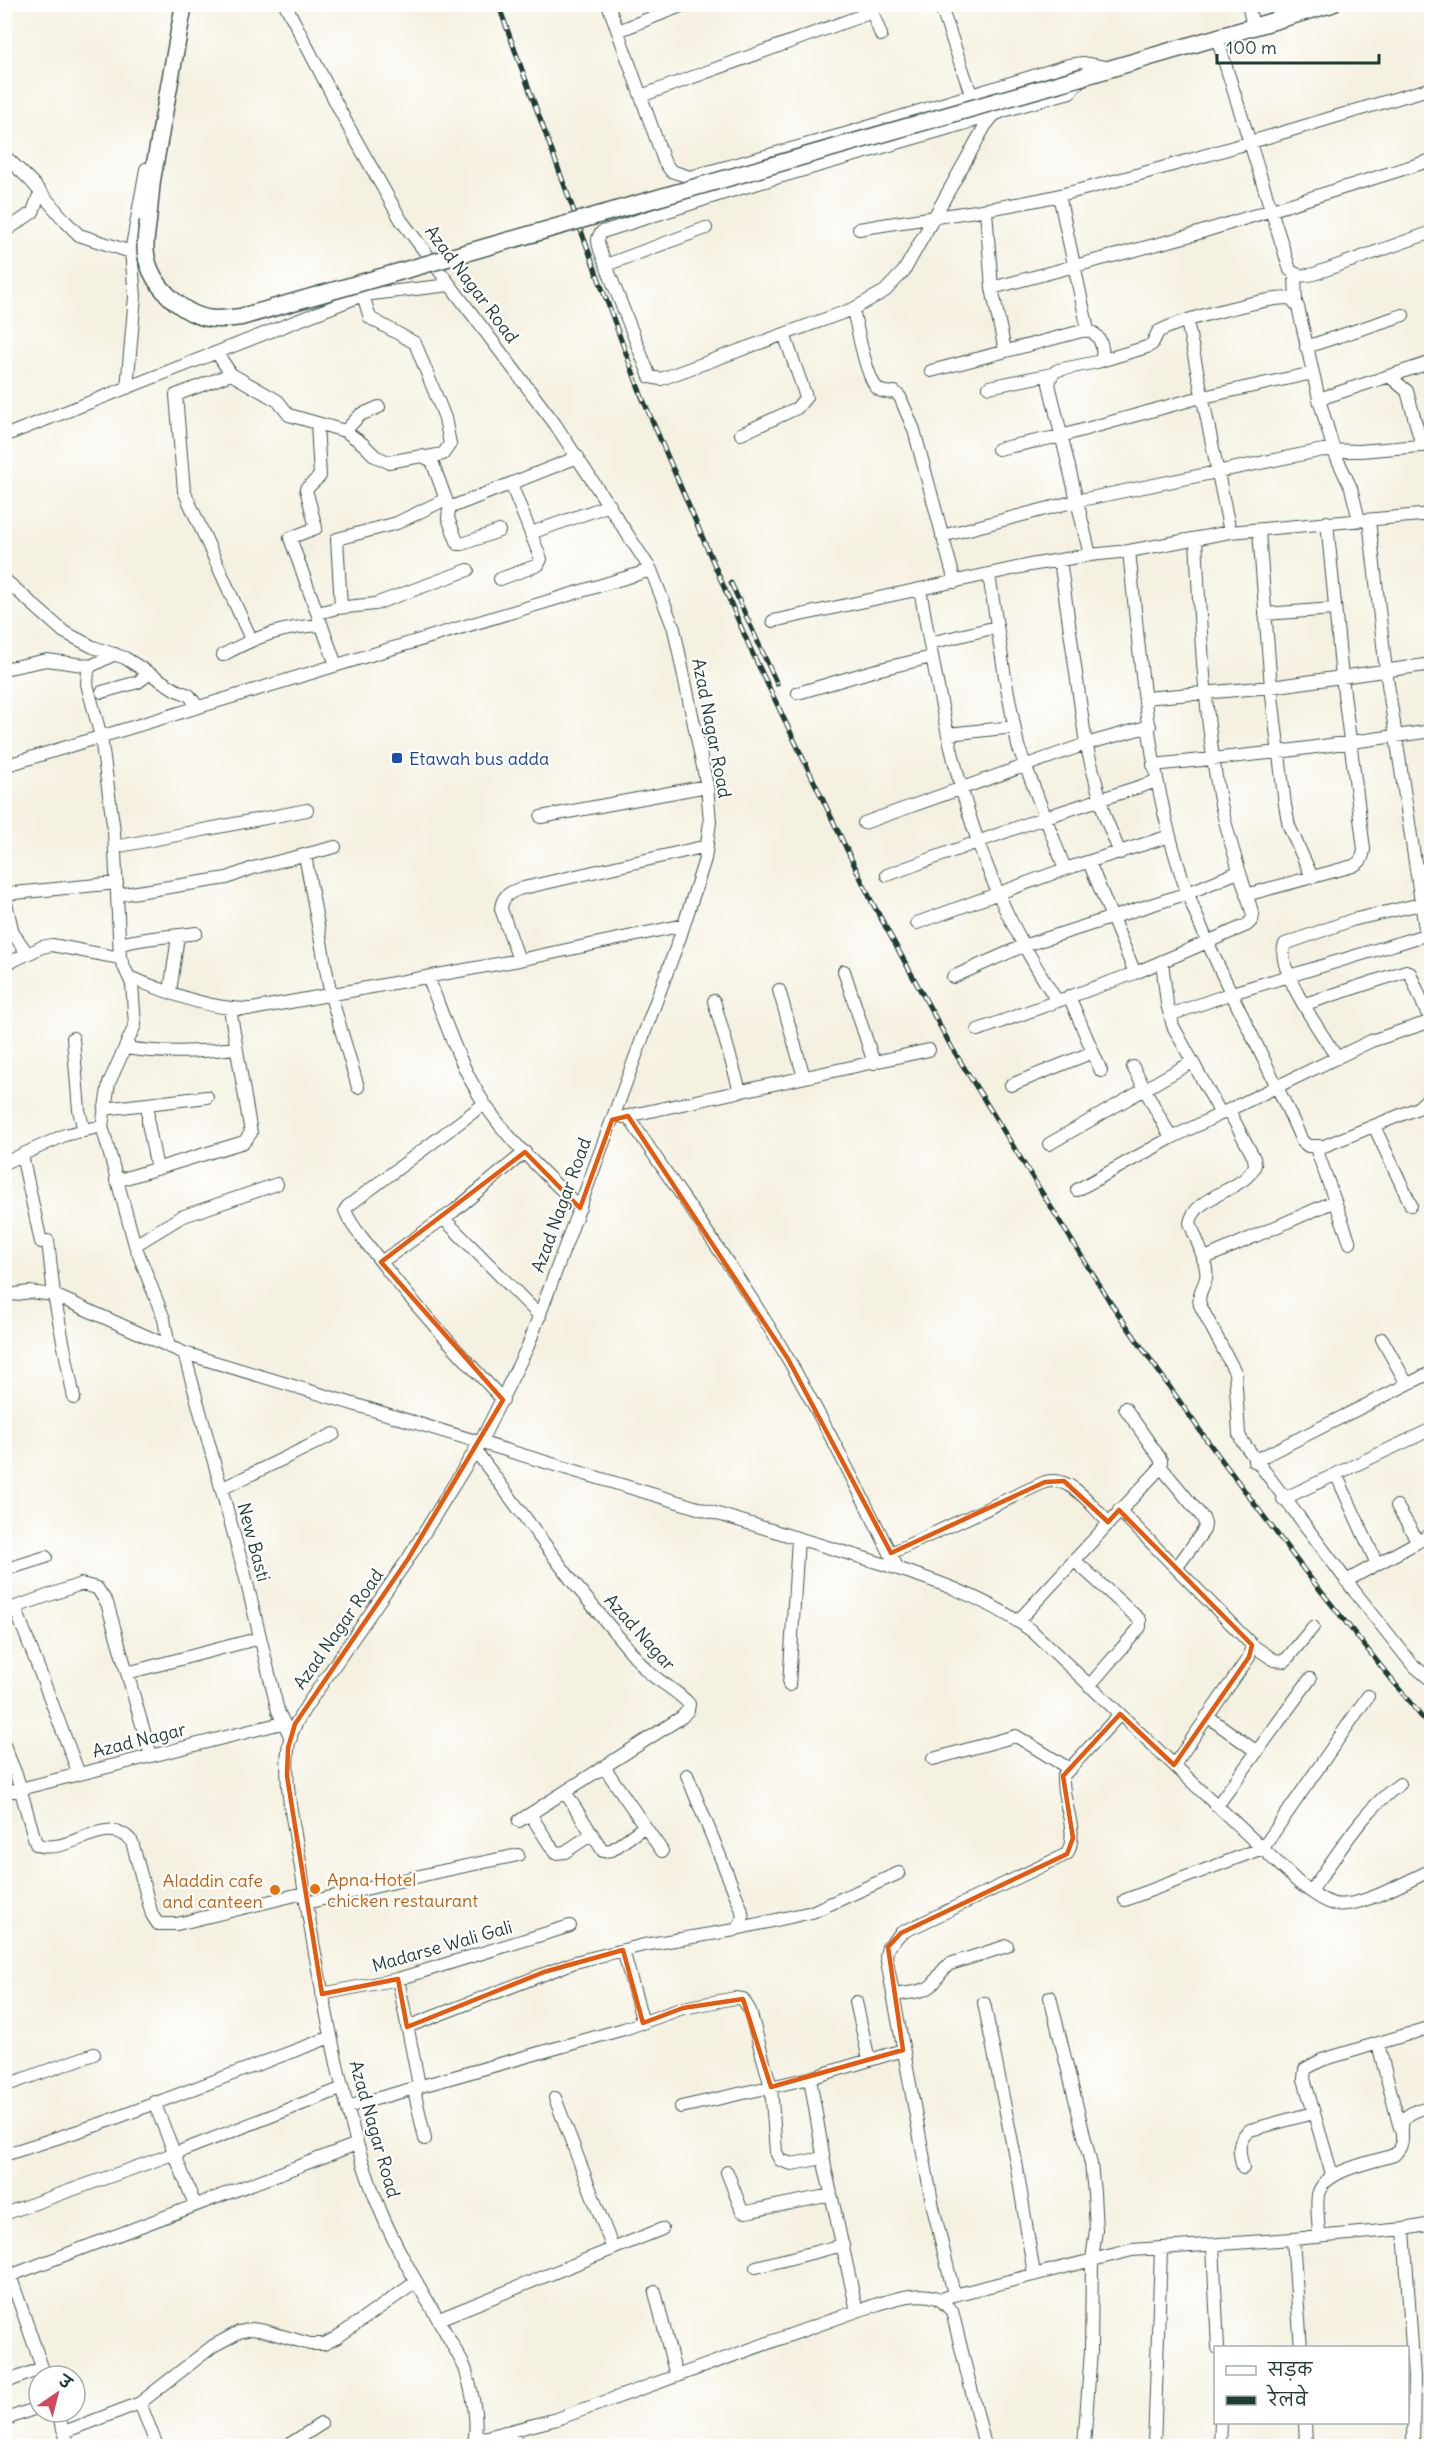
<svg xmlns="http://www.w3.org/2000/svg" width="1436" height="2451" viewBox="0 0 1436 2451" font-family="Delius,'Playpen Sans Deva',sans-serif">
	<rect width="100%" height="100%" fill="#fff"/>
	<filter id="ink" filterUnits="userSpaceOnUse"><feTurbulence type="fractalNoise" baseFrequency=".0167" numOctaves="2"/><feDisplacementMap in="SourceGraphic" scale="12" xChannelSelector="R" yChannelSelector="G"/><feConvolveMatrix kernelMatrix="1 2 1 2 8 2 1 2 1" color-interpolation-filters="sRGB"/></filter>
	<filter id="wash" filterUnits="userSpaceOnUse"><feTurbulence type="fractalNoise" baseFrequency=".008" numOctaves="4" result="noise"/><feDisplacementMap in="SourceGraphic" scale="24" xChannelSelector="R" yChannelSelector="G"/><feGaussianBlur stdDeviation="1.35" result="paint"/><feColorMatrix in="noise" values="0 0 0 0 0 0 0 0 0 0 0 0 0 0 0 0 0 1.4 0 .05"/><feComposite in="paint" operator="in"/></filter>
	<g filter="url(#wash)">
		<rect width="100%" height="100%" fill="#f5f1e1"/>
	</g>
	<g filter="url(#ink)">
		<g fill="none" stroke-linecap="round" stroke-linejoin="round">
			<g stroke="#3f584e" stroke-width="14">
				<path id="minor" d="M285 4 348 126 401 220 555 424 651 570 674 629 707 786 710 822 705 859 680 937 528 1346 481 1441 408 1559 307 1705C298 1719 289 1734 288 1750 284 1789 295 1830 301 1868 311 1936 324 2005 339 2073 350 2120 362 2167 381 2212 404 2267 438 2315 465 2368 472 2391 480 2422 473 2446
					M608 4 664 161 671 171 690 177 848 133 1069 65 1083 63 1110 68
					M940 4 971 94
					M1248 4 1253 27
					M870 6 881 35
					M618 31 686 4
					M1217 38 1290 270C1298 277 1304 276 1314 274L1432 232
					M641 96 872 12
					M994 115 724 193 602 232C596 238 598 243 600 250L650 377 661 379 853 309 885 291 904 271 985 126 994 115 1003 111 1070 92 1084 76
					M4 155 31 181 66 222 79 235 131 252
					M1059 195 1088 330
					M986 211 992 288 1005 351
					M859 229C926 217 994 211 1060 195 1185 164 1308 124 1432 88
					M4 232 33 212 40 192
					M606 265 706 228
					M1295 275 1296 303
					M992 288 1192 235 1432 160
					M363 295 370 318 415 343 445 418 450 444 443 454 427 457
					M853 309C857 327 866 377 877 388 882 393 888 393 895 392L900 397 914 430 955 582
					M1187 321 1230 532
					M1306 347 1403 315
					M217 353 231 374 278 401 289 415 345 431 363 444 375 456 388 462 422 456 432 461 449 508 448 518 458 544H462L499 531
					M1097 362 1147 347 1152 344 1158 332C1178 320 1268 297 1291 298L1298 307 1319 399 1335 454 1351 488 1359 520
					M931 371 1082 331C1098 329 1104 344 1102 359L1097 362 1058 370 1052 374 1049 384 1090 555
					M231 374 176 395 184 491 251 639
					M1389 376 1407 391 1422 446
					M989 387 1052 374
					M127 388 135 296 131 252 146 169
					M1319 399 1432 362
					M317 424 320 476 306 489 316 528 290 538 336 665
					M345 431 360 415 379 407
					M741 434 797 408 806 397 784 334
					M4 436 363 295 450 285
					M998 449 1061 436 1194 399 1313 373
					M449 508 578 457
					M1369 520 1386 671 1426 935
					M1259 531 1271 687 1285 805 1289 826 1312 877
					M531 533 610 505
					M942 536 1076 501 1323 450 1360 451 1432 445
					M1129 551C1141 664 1148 786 1188 894 1220 979 1266 1058 1302 1141L1308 1146H1324L1418 1108 1432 1095
					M1060 560 1086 744 1105 817 1120 853
					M989 575 1005 677 1018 746 1065 869
					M4 579 64 632 93 647 125 658 176 690 189 695 198 707
					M500 579 538 565 541 559 511 484
					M920 589C938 692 956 797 998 893 1014 931 1035 966 1057 1001
					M341 607 337 539 397 523 446 499
					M318 613 337 608 375 604 468 570
					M1265 614 1334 609
					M773 621 1030 565 1090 555 1129 551 1230 532 1432 514
					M930 643 997 627
					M115 654 91 666 88 671 87 684 101 737 114 831 120 958 132 984 135 1025 109 1083 102 1126 135 1245 164 1319 169 1347
					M223 655C257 636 283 627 322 625
					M4 669 47 660 91 666
					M102 692 138 682 149 674
					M798 693 876 670 932 657
					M1145 698 1271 687 1432 664
					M948 734 1014 727
					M1153 765 1279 752 1432 731
					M4 766 651 570
					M541 817 707 786
					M864 823 1086 744 1150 726
					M115 847 307 810
					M305 855 331 996 358 1087
					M1089 862 1135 973
					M1417 871 1432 867
					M887 875 1046 817 1157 781
					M4 894 117 883
					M118 895 227 878 253 868 335 847
					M1246 895 1353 866C1361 862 1363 858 1364 849L1342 678 1327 522
					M6 903 13 933 27 953
					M917 923 1065 869 1170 836
					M121 944C145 937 171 937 196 933
					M519 960 501 909C502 897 508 893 519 889L707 846
					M1162 961 1167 1004 1173 1026 1221 1114
					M4 965 42 947 52 945 120 958
					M844 971 874 1063
					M428 977C445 1020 459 1065 484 1103 509 1142 547 1175 580 1208
					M953 977 1023 946 1188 893 1238 872
					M131 978C171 993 209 1010 252 1009L519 960 684 925
					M779 990 804 1077
					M170 992 178 936
					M1069 996 1101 1071
					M714 1001 740 1091
					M1305 1004 1406 971 1410 973 1426 1011 1432 1018
					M1170 1015 1232 993 1432 933
					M978 1030 1135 973 1247 925 1252 920 1253 915C1241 875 1227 836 1219 795 1204 711 1200 624 1196 538
					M73 1038 79 1110 84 1131
					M126 1048C164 1054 199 1052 236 1048
					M1337 1058C1324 1036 1273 967 1285 944L1352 920 1421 904
					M1133 1067 1171 1138
					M1011 1085 1093 1052
					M148 1104V1123L157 1169
					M484 1104 348 1206 345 1210C350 1225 362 1237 371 1249 411 1302 457 1351 503 1400
					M104 1109 207 1097
					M1229 1111 1254 1158 1255 1165C1246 1191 1195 1194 1190 1223 1195 1237 1209 1265 1206 1278 1204 1288 1197 1293 1200 1305L1235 1372 1239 1434 1242 1441 1355 1592 1412 1664 1432 1681
					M628 1116C681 1197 740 1275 788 1359 828 1428 863 1498 898 1569
					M623 1117 929 1050
					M1374 1126 1411 1205
					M1049 1144 1192 1062
					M1316 1148 1350 1243
					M22 1155 41 1242
					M4 1163 65 1135 102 1126
					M116 1181 244 1142 251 1133 230 1009
					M1077 1190 1171 1138 1371 1041 1432 1021
					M443 1218 540 1316
					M48 1241 54 1295 74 1398
					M135 1245 181 1217 277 1184
					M1203 1259 1335 1201
					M381 1262 454 1211 525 1152
					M4 1296 29 1292 54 1295 184 1353 867 1559C925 1577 984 1595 1033 1632L1299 1883C1309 1890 1319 1899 1331 1903 1355 1912 1408 1880 1432 1870
					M1382 1339 1407 1384
					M184 1353 245 1575 278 1711 291 1738
					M475 1450 572 1581 646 1670C659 1682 678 1691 689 1704L688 1710 682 1717 519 1821
					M1254 1461 1432 1372
					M1161 1467 1203 1518 1205 1524 1204 1530 1177 1567
					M1336 1474 1377 1564
					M221 1489 334 1434
					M1283 1499 1432 1429
					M1397 1506 1418 1542
					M1119 1510 1252 1645 1249 1657 1174 1765
					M891 1553 1045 1482C1072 1475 1091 1506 1108 1522
					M1074 1560 1140 1620V1627L1135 1633 1089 1686
					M4 1570 46 1557
					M1346 1581 1432 1534
					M15 1607 79 1774
					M4 1611 81 1584 97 1588 107 1603 151 1756
					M1018 1621 1161 1467V1460L1157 1454 1125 1408
					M1252 1645 1274 1660 1285 1661 1313 1627
					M127 1673 260 1638
					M789 1685 798 1539
					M1207 1716 1257 1752
					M4 1745 17 1777 36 1844C67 1858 107 1810 132 1842L152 1915 158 1924H177L304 1893
					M933 1759 1016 1736 1068 1768
					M604 1767 662 1851
					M565 1792 603 1851 612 1850 645 1826
					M4 1793 282 1723
					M1217 1806 1310 1679
					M530 1814 555 1853 565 1852 592 1834
					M1311 1891C1338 1854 1362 1811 1400 1784
					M1125 1900 1263 1848 1368 1696
					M306 1903 437 1872 518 1855
					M736 1929 812 1912 899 1873
					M623 1950 643 2023
					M398 1979 419 2085 415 2094 425 2139
					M322 1994 398 1979 570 1926
					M893 1995C904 1993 922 1993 931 1986 939 1979 939 1971 950 1964L1007 1946
					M1050 1997 1091 2164 1094 2193 1096 2230 1092 2260 1091 2351 1084 2446
					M856 2002 869 2060
					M984 2003 1016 2162 1034 2274
					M407 2027 575 1962 644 1945 735 1930C743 1923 744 1918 741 1908L687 1775
					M1378 2044 1400 2128
					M810 2078 825 2167 857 2311
					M4 2086 94 2054
					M555 2098 613 2249
					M154 2102 195 2205
					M347 2107 624 2029 683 2008 735 1998 743 1999 750 2011 771 2087 776 2152 780 2160 792 2164 823 2158
					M681 2107 810 2078 903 2050
					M4 2155 100 2124 331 2037
					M1243 2168C1239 2153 1236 2140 1250 2130L1313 2113
					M727 2172 742 2211 746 2212 831 2195
					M1332 2175 1304 2079 1305 2069 1322 2060 1432 2027
					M4 2214 176 2153 343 2088
					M1404 2229 1414 2377 1413 2446
					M1319 2237C1319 2224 1316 2208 1318 2195 1323 2170 1373 2162 1394 2155 1416 2135 1380 2118 1432 2106
					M1293 2239 1301 2348
					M1213 2245 1218 2348
					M4 2258 45 2376
					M756 2267 843 2245
					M4 2278 357 2144
					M655 2292 676 2376
					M954 2294 933 2207 886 1956 888 1947 901 1933 1067 1854C1080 1830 1061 1802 1063 1776L1120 1714
					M946 2297 1132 2250 1293 2239 1404 2229 1432 2224
					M439 2319 662 2229
					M4 2383 42 2368
					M140 2403 157 2446
					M57 2412 69 2446
					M4 2420 39 2407
					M1305 2422 1306 2446
					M64 2432 140 2403 213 2346 239 2332 252 2329 265 2331 310 2344H324L336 2338 416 2282
					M505 2432 522 2446
					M475 2440 557 2419 857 2311C881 2304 912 2289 937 2298 943 2301 947 2307 952 2311L985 2446
					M287 2446 321 2424
					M1154 2446 1161 2250
					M1220 2446 1221 2422"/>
			</g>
			<g stroke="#3f584e" stroke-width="19">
				<path id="major" d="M1085 76 1332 4
					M148 221 152 180 184 4"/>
			</g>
			<use href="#minor" stroke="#fff" stroke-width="12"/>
			<use href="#major" stroke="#fff" stroke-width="16"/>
			<g stroke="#1f3d34" stroke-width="5">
				<path id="rail" d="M498 4 642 397 751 650 872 902 952 1048 1110 1302 1206 1439 1304 1570 1432 1730
					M731 583 777 684"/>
			</g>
			<use href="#rail" stroke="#fff" stroke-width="3" stroke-dasharray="9" stroke-linecap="butt"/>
			<g stroke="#3f584e" stroke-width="19" stroke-linecap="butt">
				<path id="major-bridge" d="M148 221C147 231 144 244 146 254 150 285 185 319 217 319 225 319 233 318 241 317L1085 76"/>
			</g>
			<use href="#major-bridge" stroke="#fff" stroke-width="16"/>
		</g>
	</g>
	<path fill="none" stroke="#e8590c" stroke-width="4.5" stroke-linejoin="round" d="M628 1116 788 1359 891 1553 1045 1482 1064 1481 1108 1522 1119 1510 1252 1645 1249 1657 1174 1765 1120 1714 1063 1776 1073 1838 1067 1854 901 1933 888 1947 903 2050 771 2087 743 1999 683 2008 643 2023 623 1950 544 1972 407 2027 398 1979 322 1994 287 1776 288 1748 295 1724 408 1559 503 1400 381 1262 525 1152 580 1208 612 1120Z"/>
	<rect fill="#1a4fb4" stroke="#fff" stroke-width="2" x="391" y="752" width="12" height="12" rx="3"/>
	<g fill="#e8710a" stroke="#fff" stroke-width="2">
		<circle cx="315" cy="1889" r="6"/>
		<circle cx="275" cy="1890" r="6"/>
	</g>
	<g text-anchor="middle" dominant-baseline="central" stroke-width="4.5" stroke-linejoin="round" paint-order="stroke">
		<g font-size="18" fill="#1f3d34" stroke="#fff">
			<text transform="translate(472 284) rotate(53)">Azad Nagar Road</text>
			<text transform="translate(712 728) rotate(79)">Azad Nagar Road</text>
			<text transform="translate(561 1205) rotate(-70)">Azad Nagar Road</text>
			<text transform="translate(254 1542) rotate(75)">New Basti</text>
			<text transform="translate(338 1629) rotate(-55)">Azad Nagar Road</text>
			<text transform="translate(640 1632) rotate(48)">Azad Nagar</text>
			<text transform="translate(139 1740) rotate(-14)">Azad Nagar</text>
			<text transform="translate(442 1946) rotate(-16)">Madarse Wali Gali</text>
			<text transform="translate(375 2129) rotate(74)">Azad Nagar Road</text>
		</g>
		<g font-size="18" fill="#164399" stroke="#fff" text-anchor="start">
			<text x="409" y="758">Etawah bus adda</text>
		</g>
		<g font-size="18" fill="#c56008" stroke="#fff" text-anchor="start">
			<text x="327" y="1879">Apna Hotel<tspan x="327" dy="21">chicken restaurant</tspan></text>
			<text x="263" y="1880" text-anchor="end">Aladdin cafe<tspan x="263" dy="21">and canteen</tspan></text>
		</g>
	</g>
	<rect width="1436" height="2451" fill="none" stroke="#fff" stroke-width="24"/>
	<rect x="1214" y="2346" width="195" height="78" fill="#ffffff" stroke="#a5b1ae" stroke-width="1.5"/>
	<rect x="1226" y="2366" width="30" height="9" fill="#ffffff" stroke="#a5b1ae" stroke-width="1.5"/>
	<text x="1268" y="2376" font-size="18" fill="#1f3d34">सड़क</text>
	<rect x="1226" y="2396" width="30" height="9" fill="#1f3d34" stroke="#a5b1ae" stroke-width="1.5"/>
	<text x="1268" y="2406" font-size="18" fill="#1f3d34">रेलवे</text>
	<g transform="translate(57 2394) rotate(35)"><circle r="28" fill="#ffffff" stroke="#a5b1ae" stroke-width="1.5"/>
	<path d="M0-4.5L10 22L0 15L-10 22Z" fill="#d1495b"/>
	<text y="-9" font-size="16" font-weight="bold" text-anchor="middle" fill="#1f3d34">उ</text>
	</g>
	<path d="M1217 54v9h162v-9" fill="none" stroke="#1f3d34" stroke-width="3"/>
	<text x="1226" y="54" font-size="18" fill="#1f3d34" stroke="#ffffff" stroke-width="4.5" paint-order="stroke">100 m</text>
</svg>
